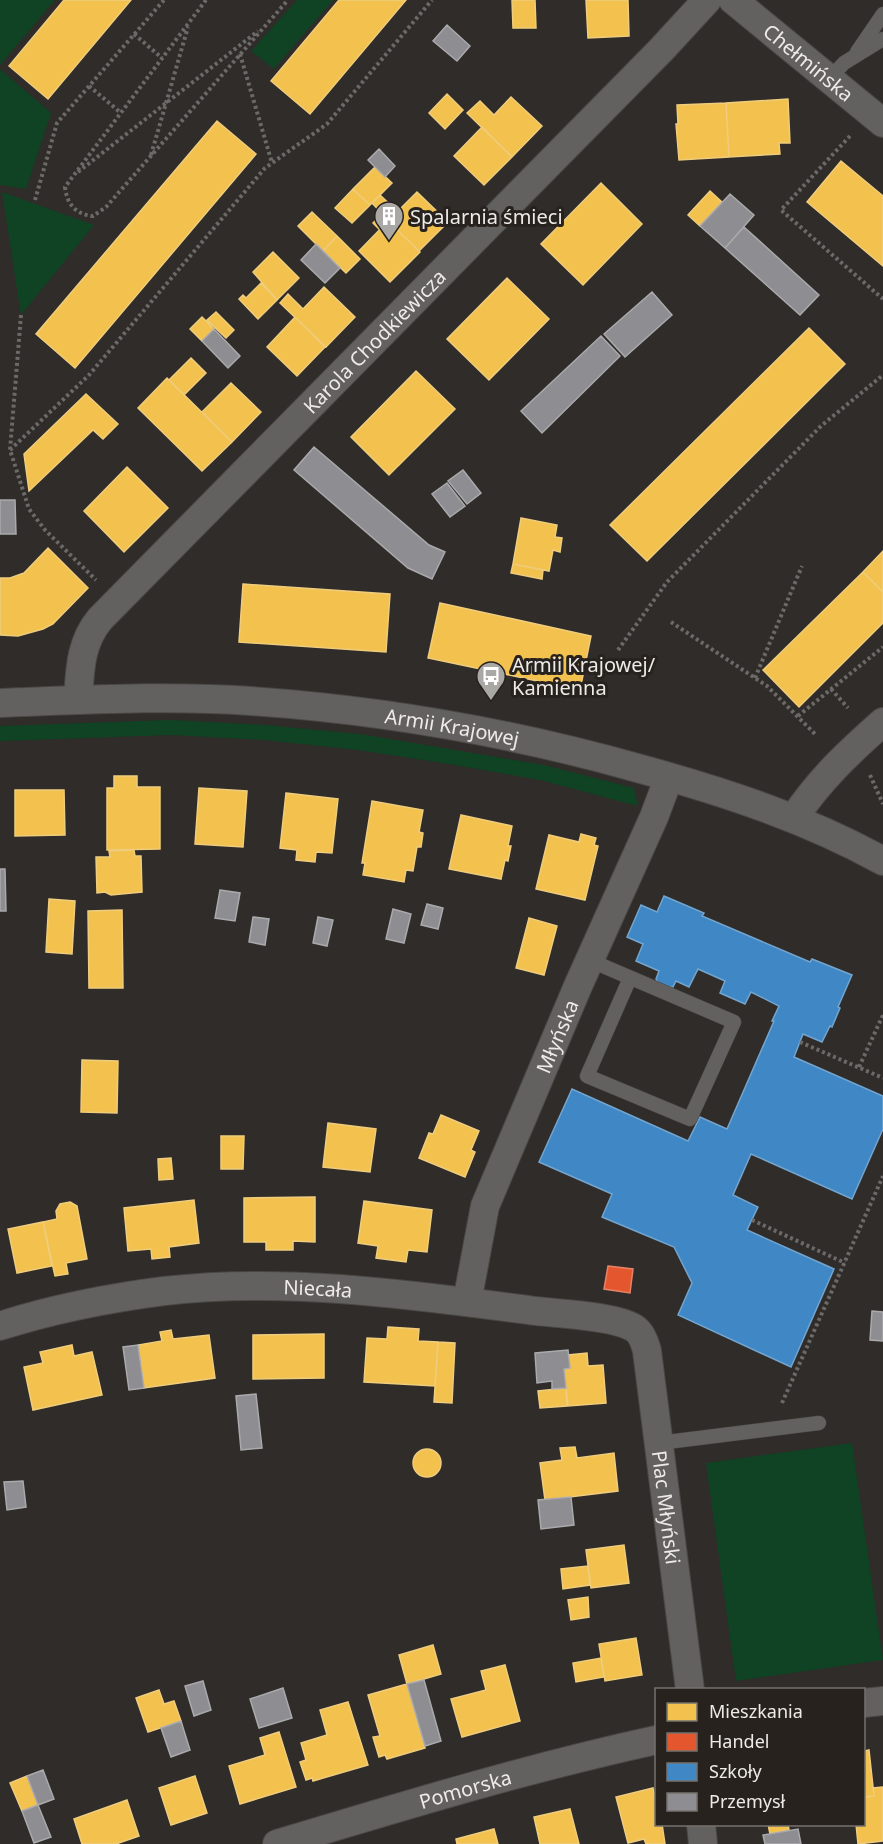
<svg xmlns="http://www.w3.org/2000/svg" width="883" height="1844" viewBox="0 0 883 1844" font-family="'Noto Sans',sans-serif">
	<rect width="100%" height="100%" fill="#2f2c29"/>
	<path fill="#0f4323" d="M0 0H55L0 65Z
		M297 0H333L274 69 251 51Z
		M0 69 51 113 26 189 0 185Z
		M2 192 94 225 21 315Z
		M171 720 265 725 360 734 544 765 634 788 638 806 540 780 443 763 358 750 264 740 171 735 0 741V726Z
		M852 1443 883 1660 736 1681 706 1463Z"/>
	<path fill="#f2c14e" stroke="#f0cd7c" stroke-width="1.5" d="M64 0H131L48 99 9 66Z
		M339 0H406L310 114 271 81Z
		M512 0H535L536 28H513Z
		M586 0H628L629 36 588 38Z
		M447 94 463 110 445 129 429 113Z
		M511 97 542 126 512 157 467 113 480 101 494 115Z
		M788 99 790 143H779L780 154 729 157 726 103Z
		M726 103 729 157 679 160 676 124H678L677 105Z
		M217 121 256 154 75 368 36 334Z
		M482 127 512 157 484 185 454 156Z
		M841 161 883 196V266L807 202Z
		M375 167 392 183 370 205 353 189Z
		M601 183 642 224 583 285 541 244Z
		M353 189 370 205 352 223 335 208Z
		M710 191 722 202 700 226 688 215Z
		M417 192 448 222 419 251 388 221Z
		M380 195 398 212 389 221 372 203Z
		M312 212 337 236 323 251 298 226Z
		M381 215 388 222 380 230 373 223Z
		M388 221 420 252 390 282 359 251Z
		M337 236 360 259 346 273 323 251Z
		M273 252 299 278 277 300 253 272Z
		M507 278 549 319 489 380 447 339Z
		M261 283 277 300 258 319 239 299 243 295 246 298Z
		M324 287 355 317 326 347 280 303 288 294 303 309Z
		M216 312 234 330 226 338 207 320Z
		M202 317 214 329 202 341 190 329Z
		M295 317 325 347 297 376 267 347Z
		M809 328 845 364 647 561 610 525Z
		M191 358 206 373 184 395 169 380Z
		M416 371 455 409 389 475 351 437Z
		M167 378 232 442 202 471 138 408Z
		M231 383 261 412 232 442 202 412Z
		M86 394 118 424 103 439 93 430 29 491 24 454Z
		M127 467 168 508 124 552 84 511Z
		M521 518 557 525 555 537 562 538 560 552 553 550 549 571 513 564Z
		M48 548 88 588 53 624 43 629 18 636 0 635V578H10L24 573Z
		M883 551V592L863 572Z
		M513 564 543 570 542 579 511 573Z
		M863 572 883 592V623L799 707 763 670Z
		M243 584 390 594 386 652 239 642Z
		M440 603 591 636 580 690 428 658Z
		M114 776H137V787H160V849L107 850V788H114Z
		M199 788 247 791 243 847 195 844Z
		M15 790H64L65 835 15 836Z
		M286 793 338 799 332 853 316 852 315 862 296 860 297 850 280 848Z
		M372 801 423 810 419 832 423 833 421 847H417L413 871 406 870 404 882 363 875 365 863H362Z
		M461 815 512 826 508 846H511L508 861 505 860 501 879 449 869Z
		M581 834 596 838 594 845 598 846 585 900 536 889 549 835 579 842Z
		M134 850 135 856H141L142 892 111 895 105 892 97 893 96 857H110L109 851Z
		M49 899 75 901 72 954 46 952Z
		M122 910 123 988H89L88 911Z
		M529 918 557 926 544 975 516 968Z
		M82 1060 118 1061 117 1113 81 1112Z
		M441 1115 479 1131 471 1150 475 1152 465 1177 419 1158 429 1133 433 1134Z
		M328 1123 376 1129 370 1172 323 1167Z
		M221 1136H244L243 1169H221Z
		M171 1158 173 1179 159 1180 158 1159Z
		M315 1197V1242L293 1241V1250H266V1242H244V1198Z
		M194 1200 199 1243 169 1247 170 1257 152 1259 151 1249 128 1251 124 1208Z
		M364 1201 432 1210 427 1252 408 1250 406 1262 376 1258 378 1246 358 1243Z
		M70 1202 77 1206 87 1259 66 1263 68 1274 55 1276 43 1222 57 1219 56 1211 60 1204Z
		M43 1222 52 1266 17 1273 8 1229Z
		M388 1327 419 1329 418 1341 438 1342 435 1386 364 1382 367 1338 387 1339Z
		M171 1330 173 1339 209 1335 215 1378 144 1388 138 1345 162 1341 160 1332Z
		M324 1334V1378L253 1379V1335Z
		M438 1342 455 1343 452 1403 434 1402Z
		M72 1345 74 1356 92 1352 102 1395 33 1410 24 1367 43 1363 40 1352Z
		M587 1353 588 1366 603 1365 606 1403 568 1406 564 1369 570 1368 568 1355Z
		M566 1388 567 1406 540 1408 538 1391Z
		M575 1447 577 1458 614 1453 618 1491 545 1500 540 1463 562 1460 560 1448Z
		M413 1463a14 14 0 1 1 28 0a14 14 0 1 1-28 0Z
		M624 1545 629 1583 591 1588 586 1550Z
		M588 1566 590 1585 563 1589 561 1569Z
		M588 1597 589 1617 571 1620 568 1600Z
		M636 1638 642 1675 605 1681 599 1644Z
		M433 1645 441 1674 407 1684 399 1655Z
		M601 1658 604 1677 576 1682 573 1663Z
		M505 1665 520 1721 462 1737 451 1699 486 1690 481 1671Z
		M407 1684 425 1748 387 1759 385 1755 379 1757 373 1737 380 1736 368 1695Z
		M159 1690 164 1704 174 1701 181 1721 148 1732 136 1698Z
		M348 1702 368 1765 313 1781 312 1778 306 1780 300 1762 306 1760 301 1743 327 1735 320 1710Z
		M279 1732 296 1787 240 1804 229 1766 265 1755 260 1738Z
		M869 1750 874 1796 864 1797V1751Z
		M27 1776 38 1805 22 1811 10 1783Z
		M195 1776 207 1813 171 1825 159 1788Z
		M883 1787V1841L858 1844 856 1824H864V1797L874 1796 873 1788Z
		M653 1788 656 1802V1824H662L665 1844H646L644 1839 628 1843 616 1797Z
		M127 1800 139 1836 116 1844H82L74 1819Z
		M570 1809 579 1844H540L534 1817Z
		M768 1824H788L789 1830 770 1834Z
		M494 1829 498 1844H457L456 1839Z"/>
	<path fill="#e4572e" stroke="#e78366" stroke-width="1.5" d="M608 1266 633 1269 630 1293 604 1289Z"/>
	<path fill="#3f88c5" stroke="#73a5cf" stroke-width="1.5" d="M664 896 704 913 702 916 810 962 812 959 852 975 838 1007 840 1008 832 1027 830 1026 822 1042 803 1034 794 1057 883 1096V1129L852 1199 751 1154 733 1195 758 1207 747 1230 834 1269 791 1367 678 1315 692 1283 674 1247 602 1217 612 1194 539 1162 572 1089 688 1141 700 1117 727 1129 774 1021H772L779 1006 751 992 745 1004 720 993 725 981 698 969 689 987 676 981 673 987H669L658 983 656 979 659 971 636 961 643 944 627 937 641 905 657 912Z"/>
	<path fill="#8d8d92" stroke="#aaa9ac" stroke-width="1.5" d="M447 25 470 46 457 61 433 41Z
		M379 149 395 166 385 177 368 160Z
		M730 194 754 215 725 248 700 226Z
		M744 227 819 295 800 315 725 248Z
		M316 244 340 268 325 283 301 260Z
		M652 292 672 315 625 357 604 334Z
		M214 329 240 356 228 368 202 341Z
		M601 336 620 356 542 433 521 411Z
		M314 447 429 545 445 552 432 579 408 568 294 470Z
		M463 470 481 493 467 504 448 481Z
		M447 483 465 506 450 517 432 494Z
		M0 500H15L16 534H0Z
		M0 869H5L6 911H0Z
		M220 890 240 893 235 921 215 918Z
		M427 904 443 908 438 929 421 925Z
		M393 909 411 914 404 943 386 939Z
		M253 917 269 919 265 945 249 942Z
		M318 917 333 920 327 946 313 943Z
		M872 1311 883 1312V1341L870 1340Z
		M138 1345 144 1388 129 1390 123 1347Z
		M568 1350 570 1368 564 1369 566 1388 552 1389V1381L537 1383 535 1353Z
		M256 1394 262 1448 241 1450 236 1396Z
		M23 1481 26 1507 7 1510 4 1482Z
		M571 1497 574 1525 541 1529 538 1500Z
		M424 1680 441 1741 425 1746 407 1684Z
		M203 1681 211 1710 194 1716 185 1686Z
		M283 1688 292 1718 259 1728 250 1699Z
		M181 1721 190 1750 171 1757 161 1728Z
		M43 1770 54 1799 38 1805 27 1776Z
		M38 1805 51 1837 34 1843 22 1811Z
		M798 1829 801 1844H765L763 1835Z"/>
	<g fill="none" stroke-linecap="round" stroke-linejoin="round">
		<g stroke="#4a4845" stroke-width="15">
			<path id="lane" d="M857 52 883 14
				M830 78 844 63 883 39
				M589 960 734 1022 690 1119 587 1076 630 978
				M659 1443 819 1423"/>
		</g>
		<g stroke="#4a4845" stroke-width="30">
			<g id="street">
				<path id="s1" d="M733 0 883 123"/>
				<path id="s2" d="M78 700C80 670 80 643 100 619L661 50 707 0"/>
				<path id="s3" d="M0 703C83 700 168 695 251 701 383 710 514 733 641 769 725 792 807 819 883 861"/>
				<path d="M794 818C819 780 849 752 883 722"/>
				<path id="s4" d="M467 1302 485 1206 578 986 654 817 669 777"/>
				<path id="s5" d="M0 1326C53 1309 109 1298 164 1291 289 1277 413 1295 536 1311 561 1314 614 1316 634 1328 642 1333 645 1343 647 1351L690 1690"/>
				<path d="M864 1703 883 1701"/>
				<path d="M701 1824 703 1844"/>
				<path id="s6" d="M277 1844C403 1806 528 1768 656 1740"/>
			</g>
		</g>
		<path stroke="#6c6a68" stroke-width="4" stroke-dasharray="3 3" stroke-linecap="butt" d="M206 0 65 187C67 204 75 214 93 216L106 207 288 0
			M134 34 162 58
			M240 54 272 163
			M89 86 121 113
			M850 136 781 210 883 299
			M151 155 188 27
			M78 172 258 31
			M35 200 57 123 164 0
			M21 315 10 450 29 509 45 530 96 580
			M10 450 89 375 265 168 327 124 432 0
			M671 622 767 686 816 735
			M618 650 667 582 821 426 883 375
			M755 678 802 566
			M831 689 848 708
			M798 716 883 647
			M870 775 883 804
			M800 1042 883 1078
			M859 1067 883 1015
			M752 1220 845 1263
			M782 1403 883 1176"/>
		<use href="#lane" stroke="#63615f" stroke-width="14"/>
		<use href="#street" stroke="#63615f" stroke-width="28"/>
	</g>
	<defs>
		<g id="building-pin" transform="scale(1.5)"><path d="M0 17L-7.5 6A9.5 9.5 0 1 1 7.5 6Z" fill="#aaa8a4" stroke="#27221e"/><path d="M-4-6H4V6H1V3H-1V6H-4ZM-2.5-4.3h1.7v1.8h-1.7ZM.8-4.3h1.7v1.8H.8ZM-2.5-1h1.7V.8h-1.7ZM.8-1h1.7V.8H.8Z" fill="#fff"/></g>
		<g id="bus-pin" transform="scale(1.5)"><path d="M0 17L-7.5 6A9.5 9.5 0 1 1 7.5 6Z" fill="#aaa8a4" stroke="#27221e"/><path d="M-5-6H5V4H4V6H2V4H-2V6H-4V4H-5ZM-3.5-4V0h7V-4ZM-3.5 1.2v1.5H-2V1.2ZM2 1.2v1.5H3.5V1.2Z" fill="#fff"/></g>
	</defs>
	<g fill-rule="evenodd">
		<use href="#building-pin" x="389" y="216"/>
		<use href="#bus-pin" x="491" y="676"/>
	</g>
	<g text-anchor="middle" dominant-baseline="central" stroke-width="6" stroke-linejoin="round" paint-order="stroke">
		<g font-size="20" fill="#edeae7" stroke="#27221e">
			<text stroke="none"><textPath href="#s1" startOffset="98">Chełmińska</textPath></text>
			<text stroke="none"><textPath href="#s2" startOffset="476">Karola Chodkiewicza</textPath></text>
			<text stroke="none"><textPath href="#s3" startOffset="454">Armii Krajowej</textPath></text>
			<text stroke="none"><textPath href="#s4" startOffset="282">Młyńska</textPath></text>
			<text stroke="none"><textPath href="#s5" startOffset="322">Niecała</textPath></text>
			<text stroke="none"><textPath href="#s5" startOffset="826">Plac Młyński</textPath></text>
			<text stroke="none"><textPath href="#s6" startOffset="196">Pomorska</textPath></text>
		</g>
		<g font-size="20" fill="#edeae7" stroke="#27221e" text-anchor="start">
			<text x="410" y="216">Spalarnia śmieci</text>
			<text x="512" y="664">Armii Krajowej/<tspan x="512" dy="23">Kamienna</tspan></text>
		</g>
	</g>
	<rect x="655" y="1688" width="210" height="138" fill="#27221e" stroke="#76726e" stroke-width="1.5"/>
	<rect x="667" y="1703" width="30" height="18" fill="#f2c14e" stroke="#76726e" stroke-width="1.5"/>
	<text x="709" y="1718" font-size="18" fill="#edeae7">Mieszkania</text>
	<rect x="667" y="1733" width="30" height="18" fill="#e4572e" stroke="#76726e" stroke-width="1.5"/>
	<text x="709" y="1748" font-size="18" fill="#edeae7">Handel</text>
	<rect x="667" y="1763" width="30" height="18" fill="#3f88c5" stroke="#76726e" stroke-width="1.5"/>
	<text x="709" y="1778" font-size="18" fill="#edeae7">Szkoły</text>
	<rect x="667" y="1793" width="30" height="18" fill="#8d8d92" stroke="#76726e" stroke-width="1.5"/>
	<text x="709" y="1808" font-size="18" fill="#edeae7">Przemysł</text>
</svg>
